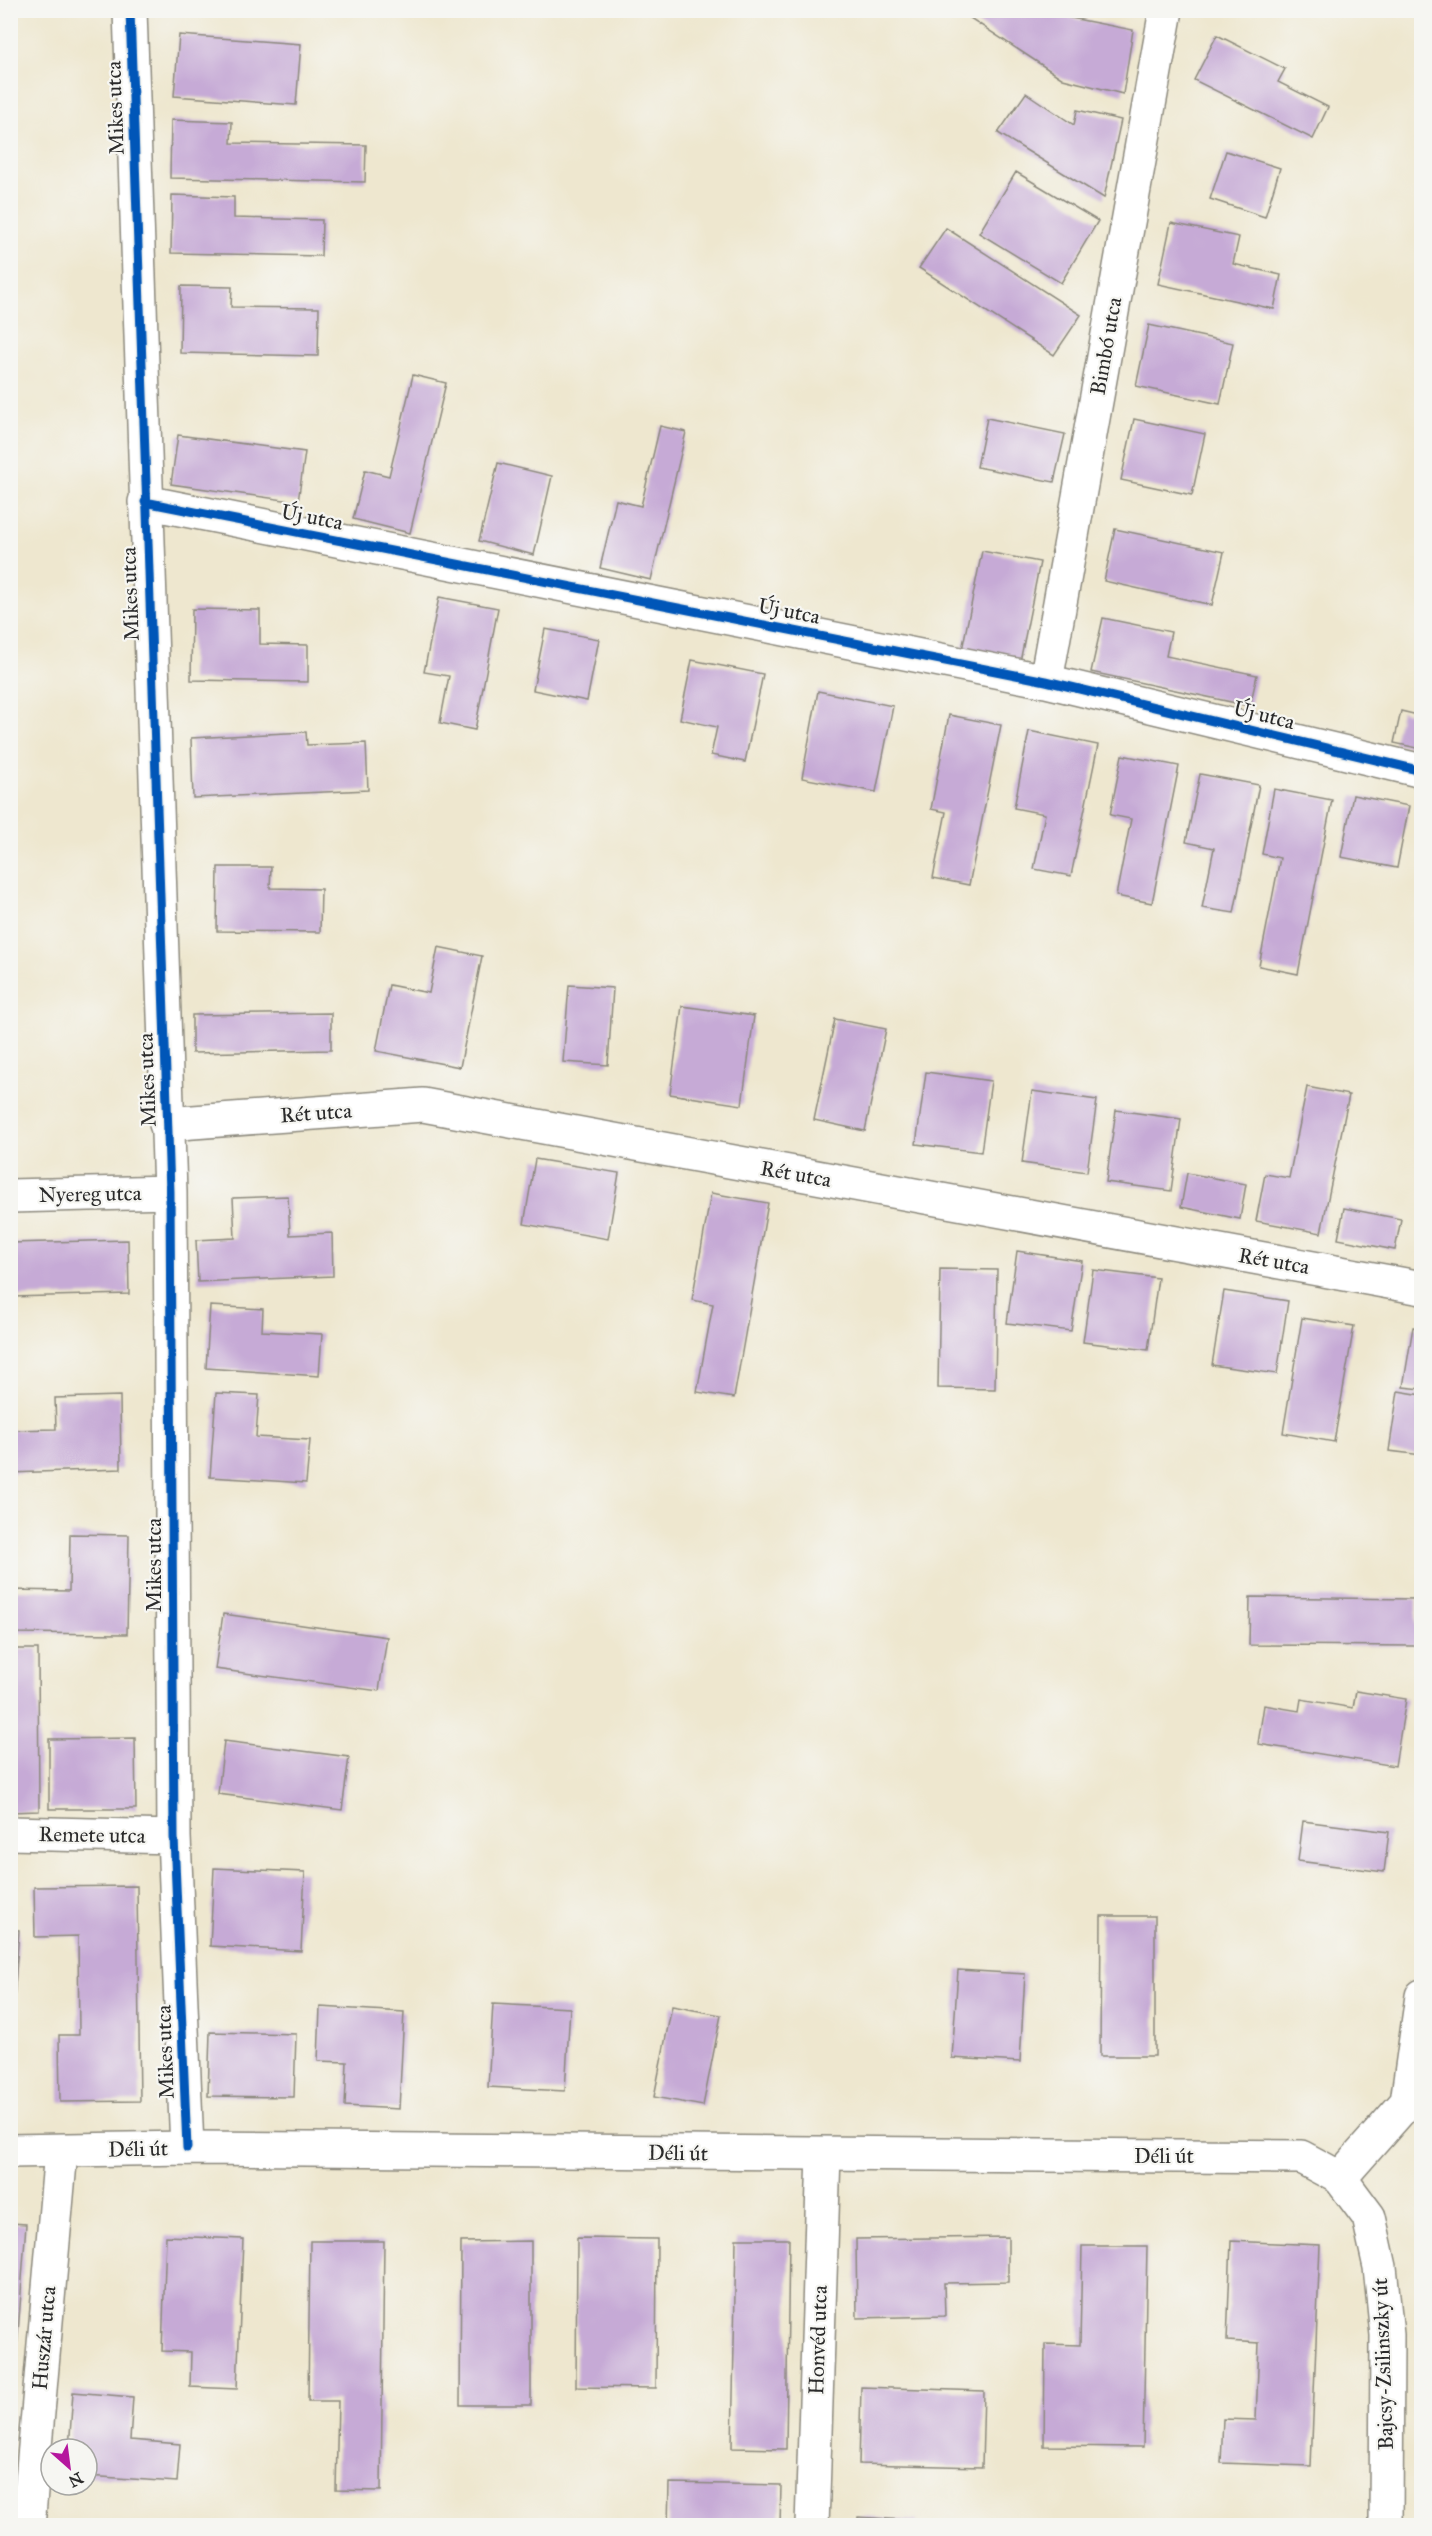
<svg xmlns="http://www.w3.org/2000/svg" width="1432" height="2536" viewBox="0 0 1432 2536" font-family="'IM FELL Great Primer',serif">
	<rect width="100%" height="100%" fill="#f6f6f2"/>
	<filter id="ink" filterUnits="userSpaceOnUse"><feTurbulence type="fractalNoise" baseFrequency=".0167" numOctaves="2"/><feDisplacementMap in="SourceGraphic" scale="12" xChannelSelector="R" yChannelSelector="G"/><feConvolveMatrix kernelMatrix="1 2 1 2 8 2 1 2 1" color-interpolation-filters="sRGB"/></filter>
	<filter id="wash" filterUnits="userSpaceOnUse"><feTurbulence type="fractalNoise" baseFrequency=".008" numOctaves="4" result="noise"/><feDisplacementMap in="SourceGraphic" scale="24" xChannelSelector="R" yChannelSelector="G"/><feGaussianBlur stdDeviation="1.35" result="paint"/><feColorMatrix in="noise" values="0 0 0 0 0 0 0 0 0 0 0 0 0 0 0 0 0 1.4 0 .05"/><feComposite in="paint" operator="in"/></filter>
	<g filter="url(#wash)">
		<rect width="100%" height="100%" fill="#eee7cf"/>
		<g id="blocks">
			<path fill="#c6aad6" d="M958 10H1053L1061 16 1133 30 1123 94 1063 79Z
				M179 35 301 44 296 105 174 96Z
				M1217 35 1285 69 1278 82 1328 107 1313 139 1194 80Z
				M1026 93 1074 125 1077 110 1121 120 1104 198 998 133Z
				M171 120 232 122 231 143 366 145 365 182 170 178Z
				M1226 151 1280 168 1265 217 1210 199Z
				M1016 172 1098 221 1061 283 979 233Z
				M172 195 234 197V218L322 220 321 256 171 253Z
				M1171 223 1239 237 1233 264 1281 275 1274 309 1158 284Z
				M946 228 1081 315 1054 355 919 268Z
				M181 286 232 287 231 307 319 308 318 356 180 353Z
				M1149 325 1233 343 1220 404 1136 386Z
				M413 375 446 383 410 533 353 519 365 470 389 476Z
				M987 418 1065 434 1054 482 977 467Z
				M1134 419 1205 434 1192 495 1121 480Z
				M660 426 686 432 651 580 600 568 616 500 641 506Z
				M178 435 305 452 298 502 171 484Z
				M498 463 552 476 534 555 479 541Z
				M1115 529 1224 552 1212 605 1104 581Z
				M982 551 1040 562 1020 662 962 650Z
				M439 597 498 608 475 730 440 723 449 676 424 672Z
				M192 609 260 610V644L308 645V682L191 680Z
				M1103 618 1171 632 1166 656 1257 675 1250 706 1091 672Z
				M545 629 599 639 587 701 533 690Z
				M692 660 763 674 745 762 711 755 717 727 680 719Z
				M818 691 893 706 876 792 802 778Z
				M1401 711 1422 716V749L1394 743Z
				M949 715 1001 725 969 885 933 878 946 812 931 809Z
				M1029 731 1098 745 1071 876 1034 869 1045 814 1014 808Z
				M306 732 307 745 366 743 368 790 193 798 191 738Z
				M1122 755 1179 766 1152 903 1116 896 1131 819 1110 815Z
				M1200 774 1259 785 1234 913 1202 908 1214 848 1186 842Z
				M1274 789 1332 800 1298 974 1259 966 1280 858 1262 854Z
				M1353 795 1409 806 1397 868 1341 857Z
				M218 867H271L270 888 321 889 320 932 217 931Z
				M438 947 482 956 460 1067 376 1051 389 985 429 993Z
				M569 985 613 988 608 1065 563 1062Z
				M682 1006 754 1016 742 1105 670 1094Z
				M331 1013V1050L192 1053V1015Z
				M835 1019 886 1029 865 1131 814 1120Z
				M926 1072 991 1081 981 1152 916 1144Z
				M1307 1087 1349 1095 1321 1233 1256 1221 1265 1174 1289 1178Z
				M1032 1091 1097 1100 1087 1172 1022 1163Z
				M1116 1110 1181 1119 1171 1191 1106 1182Z
				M535 1159 619 1173 608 1239 524 1224Z
				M1187 1173 1246 1184 1240 1219 1181 1207Z
				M711 1193 768 1203 734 1398 697 1392 713 1304 692 1300Z
				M288 1196 290 1235 332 1233 333 1276 198 1282 196 1240 235 1238 233 1198Z
				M1344 1208 1401 1219 1395 1250 1338 1239Z
				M128 1240 129 1294 10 1297V1243Z
				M1017 1251 1082 1261 1071 1331 1007 1323Z
				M940 1269 997 1270 995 1389 938 1388Z
				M1093 1270 1158 1278 1148 1350 1083 1342Z
				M1224 1291 1288 1301 1277 1374 1212 1365Z
				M210 1306 263 1309 262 1331 322 1334 319 1376 206 1368Z
				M1302 1318 1354 1326 1334 1442 1283 1433Z
				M1413 1327 1422 1328V1389L1403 1387Z
				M1398 1391 1422 1395V1455L1389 1451Z
				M216 1393 259 1395 256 1437 310 1440 306 1483 210 1477Z
				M120 1396 121 1469 10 1473V1430L56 1429 55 1398Z
				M70 1534 129 1535 127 1634 10 1633V1590L69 1591Z
				M1250 1597 1416 1599V1646L1249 1645Z
				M223 1614 387 1637 379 1691 215 1669Z
				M10 1649H38L39 1811 10 1812Z
				M1356 1691 1406 1699 1395 1766 1258 1744 1264 1705 1299 1711 1301 1699 1353 1708Z
				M135 1738 136 1809H49V1739Z
				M224 1741 349 1757 342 1810 218 1794Z
				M1303 1821 1389 1832 1384 1872 1298 1861Z
				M214 1868 305 1872 301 1951 210 1946Z
				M137 1886 140 2101 60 2102 59 2035H79L78 1936 35 1937 34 1887Z
				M1101 1916H1155V2056H1100Z
				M10 1929 19 1930 12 2029H10Z
				M958 1970 1025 1974 1020 2062 952 2058Z
				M493 2004 570 2008 565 2091 488 2087Z
				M672 2006 721 2015 703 2106 654 2097Z
				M320 2007 404 2012 399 2109 345 2106 347 2062 318 2061Z
				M210 2032 296 2034 294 2097 208 2096Z
				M10 2223 26 2224 17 2347H10Z
				M166 2236 243 2239 237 2389 190 2387 191 2352 162 2351Z
				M1008 2237V2282L944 2283 945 2316 857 2318 856 2239Z
				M577 2238 657 2239 656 2388 576 2387Z
				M736 2239H789L786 2449 732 2448Z
				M310 2241H384L381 2491 336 2490 338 2401H308Z
				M531 2241V2405H460L461 2242Z
				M1231 2241 1320 2245 1311 2466 1221 2463 1223 2419 1256 2420 1259 2343 1227 2341Z
				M1082 2246H1147L1143 2447 1044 2446 1045 2344 1080 2345Z
				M861 2387 984 2391 982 2467 859 2464Z
				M73 2392 133 2397 130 2440 180 2444 177 2482 87 2476V2449H69Z
				M669 2483 781 2485 780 2526H668Z
				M858 2517 917 2521 916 2526H857Z"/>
		</g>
	</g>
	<g filter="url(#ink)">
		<use href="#blocks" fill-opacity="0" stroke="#8c897d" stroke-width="1.5"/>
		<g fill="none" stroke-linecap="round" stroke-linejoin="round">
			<g stroke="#8c897d" stroke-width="36">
				<path id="minor" d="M130 10 170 1192 174 1837 187 2148
					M145 502 1046 681 1422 771
					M1046 681 1166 10
					M166 1124 423 1105 1422 1288
					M10 1196 170 1192
					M10 1833 174 1837
					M1407 2102 1422 1996
					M1340 2178 1407 2102 1422 2100
					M28 2526 61 2151
					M812 2526 824 2154"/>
			</g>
			<g stroke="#8c897d" stroke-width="36">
				<path id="secondary" d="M10 2151 187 2148 1301 2157 1340 2178 1369 2217 1380 2267 1387 2335 1386 2526"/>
			</g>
			<use href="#minor" stroke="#fff" stroke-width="33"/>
			<use href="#secondary" stroke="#fff" stroke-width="33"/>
			<g stroke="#f6f6f2" stroke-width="13">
				<path id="cycleway" d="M130 10 170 1192 174 1837 187 2148
					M145 502 1046 681 1422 771"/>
			</g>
			<use href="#cycleway" stroke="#0057b8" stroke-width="9"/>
		</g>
	</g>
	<g text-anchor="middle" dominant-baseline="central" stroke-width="4.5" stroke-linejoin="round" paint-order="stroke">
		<g font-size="21" fill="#2b2b2b" stroke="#f6f6f2">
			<text transform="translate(115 108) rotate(-92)">Mikes utca</text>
			<text transform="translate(1106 346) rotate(-80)">Bimbó utca</text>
			<text transform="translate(312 517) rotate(11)">Új utca</text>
			<text transform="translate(130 594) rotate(-92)">Mikes utca</text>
			<text transform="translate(789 611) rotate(11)">Új utca</text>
			<text transform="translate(1264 715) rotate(14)">Új utca</text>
			<text transform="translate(147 1080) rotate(-92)">Mikes utca</text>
			<text transform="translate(316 1113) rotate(-4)">Rét utca</text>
			<text transform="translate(796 1174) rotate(10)">Rét utca</text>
			<text transform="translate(90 1194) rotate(-1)">Nyereg utca</text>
			<text transform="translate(1274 1261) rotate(10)">Rét utca</text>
			<text transform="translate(154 1565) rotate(-90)">Mikes utca</text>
			<text transform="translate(92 1835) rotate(1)">Remete utca</text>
			<text transform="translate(165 2052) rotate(-92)">Mikes utca</text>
			<text transform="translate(138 2149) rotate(-1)">Déli út</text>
			<text transform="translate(678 2153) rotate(1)">Déli út</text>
			<text x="1164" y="2156">Déli út</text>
			<text transform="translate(44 2338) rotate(-85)">Huszár utca</text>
			<text transform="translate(818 2340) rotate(-88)">Honvéd utca</text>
			<text transform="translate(1383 2364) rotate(-92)">Bajcsy-Zsilinszky út</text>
		</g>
	</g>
	<rect width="1432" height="2536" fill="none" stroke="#f6f6f2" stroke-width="36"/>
	<g transform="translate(69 2467) rotate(152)"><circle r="28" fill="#f6f6f2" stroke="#a5a5a2" stroke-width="1.5"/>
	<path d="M0-4.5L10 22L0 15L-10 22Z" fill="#b5179e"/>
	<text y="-9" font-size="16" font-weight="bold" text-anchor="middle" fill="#2b2b2b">N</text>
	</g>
</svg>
